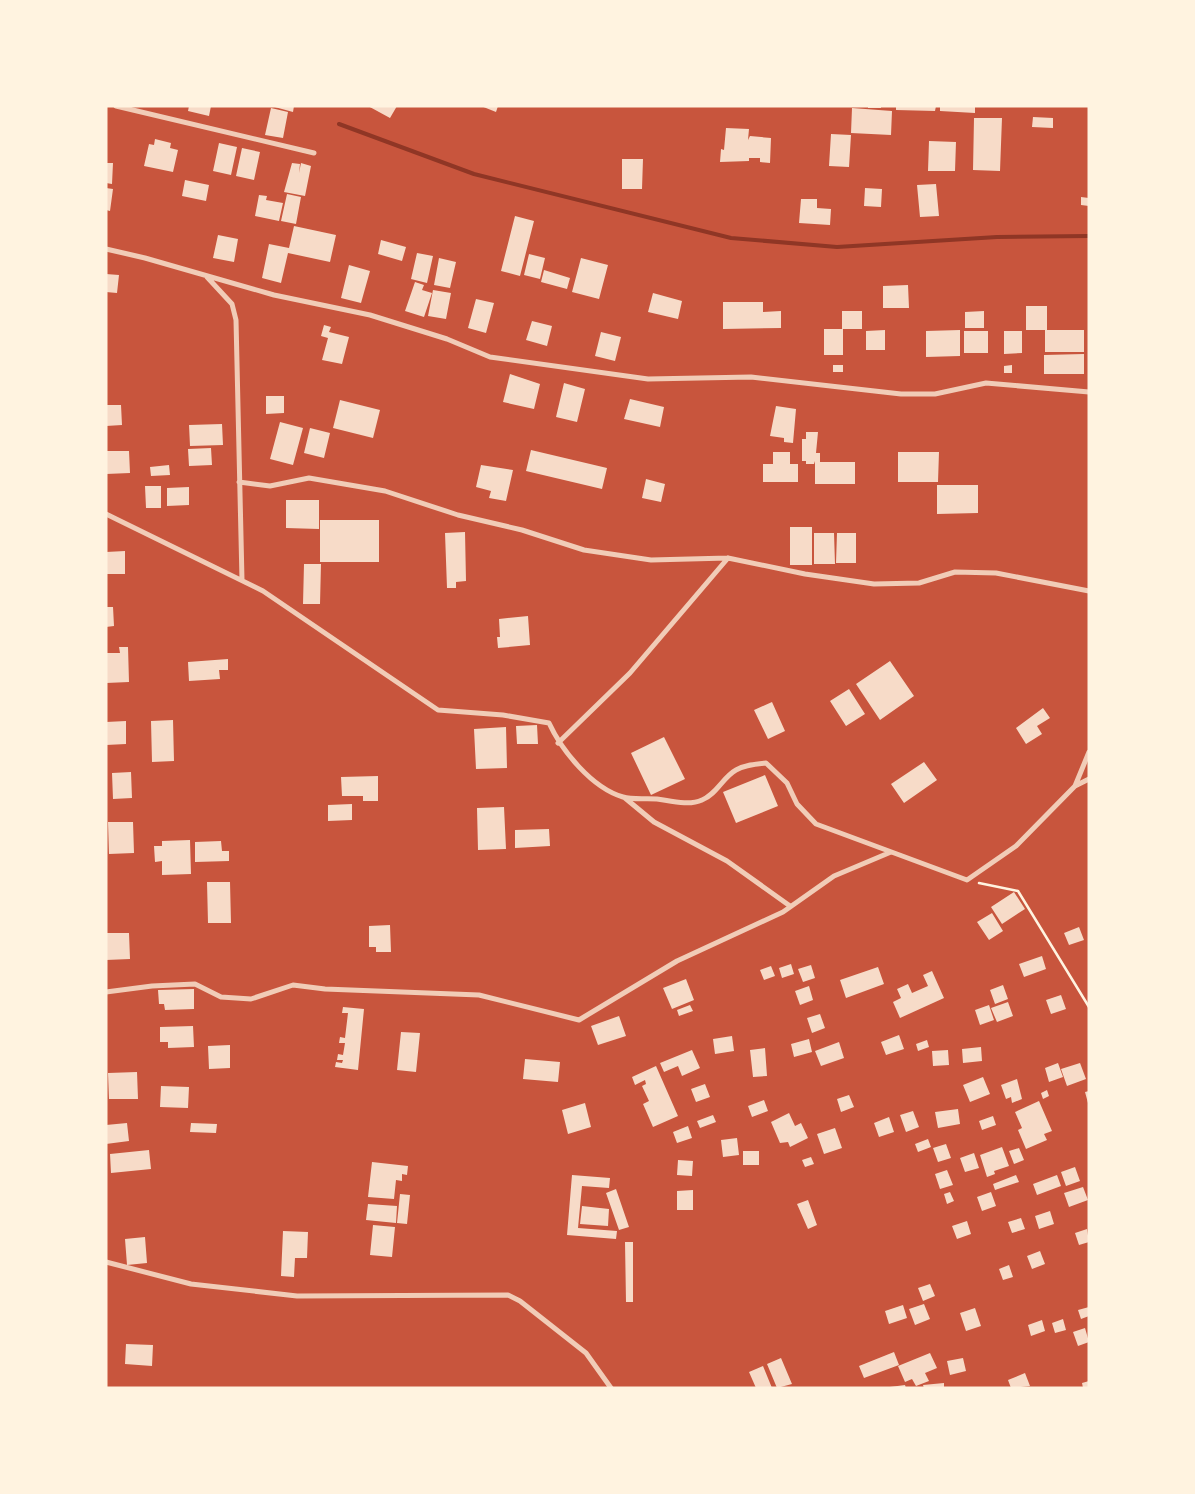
<svg xmlns="http://www.w3.org/2000/svg" width="1195" height="1494" viewBox="0 0 1195 1494" font-family="'PT Sans',sans-serif">
	<rect width="100%" height="100%" fill="#c8553d"/>
	<g fill="none" stroke-linecap="round" stroke-linejoin="round">
		<path stroke="#8f3625" stroke-width="4" d="M339 124 474 174 731 238 837 247 997 237 1089 236"/>
	</g>
	<path fill="#f7dbc8" d="M189 106H211L209 116 188 111Z
		M271 106H294L293 112Z
		M368 106H397L390 118Z
		M481 106H498L496 112Z
		M868 106H881V108H868Z
		M896 106H936L935 111 896 110Z
		M940 106H975V113L940 111Z
		M271 108 288 112 283 138 265 135Z
		M852 108 892 111 891 135 851 133Z
		M1033 117 1053 118V128L1032 127Z
		M974 118H1002L1000 171 973 170Z
		M726 128 749 129 748 140 750 136 771 138 770 163 760 162V158H749V161L720 162 721 149 724 150Z
		M831 134 851 135 849 167 829 166Z
		M155 139 171 143 170 148 178 150 173 172 144 166 149 144 154 145Z
		M929 141 956 142 955 171H928Z
		M219 143 237 147 231 175 213 171Z
		M242 148 260 152 254 180 236 176Z
		M622 159H643L642 189H622Z
		M106 163H113L112 184 106 183Z
		M292 163 300 164 299 173 301 163 311 166 305 196 284 192Z
		M185 180 209 185 206 201 182 196Z
		M936 184 939 216 920 217 917 185Z
		M106 188 113 189 110 211 106 210Z
		M865 188 882 189 881 207 864 206Z
		M287 194 301 197 296 224 281 221Z
		M259 195 267 196 266 200 283 203 279 221 255 216Z
		M1081 197 1089 198V206L1081 205Z
		M801 199H817V208L831 209 830 225 799 223Z
		M515 216 534 221 520 276 501 271Z
		M294 226 336 235 330 262 288 253 281 283 262 278 269 244 289 248Z
		M218 235 238 239 234 262 213 258Z
		M381 240 406 247 402 261 378 254Z
		M417 253 433 256 427 283 411 279Z
		M529 254 545 258 540 279 524 275Z
		M439 258 456 262 450 288 434 285Z
		M581 258 608 265 599 299 572 292Z
		M349 265 370 271 361 303 341 298Z
		M544 270 570 278 567 289 541 282Z
		M106 274 119 275 117 293 106 292Z
		M415 282 424 285 422 290 432 293 424 317 405 311Z
		M908 285 909 308H883V286Z
		M433 290 451 293 446 319 428 316Z
		M653 293 682 301 678 319 648 312Z
		M476 299 494 303 486 333 468 328Z
		M723 302H763V312L781 311V328L723 329Z
		M1026 306H1047V330H1084V352H1045V330H1026Z
		M842 311H862V329H842Z
		M984 311V328H965V312Z
		M532 321 552 326 547 346 526 340Z
		M324 325 331 327 329 332 349 337 342 364 322 360 328 338 321 336Z
		M824 329H843V355H824Z
		M885 330V350H866V331Z
		M960 330V356L926 357V331Z
		M964 331H988V353H964Z
		M1004 331H1022V353L1004 354Z
		M601 332 621 337 615 361 595 356Z
		M1084 354V374H1044V355Z
		M833 365H843V372H833Z
		M1012 365V373H1004V366Z
		M510 374 540 384 534 409 503 402Z
		M564 383 585 389 577 422 556 417Z
		M266 396H284V413L266 414Z
		M630 399 664 407 660 427 624 419Z
		M340 400 380 410 373 438 333 428Z
		M106 405H121L122 425 106 426Z
		M776 406 796 409 793 443 784 442V438L770 436Z
		M280 422 303 428 293 465 270 459Z
		M222 424 223 445 190 446 189 425Z
		M310 428 330 433 324 458 304 453Z
		M806 432H818L816 453H820V462H855V484H815V461L814 464H806V461H802V439H806Z
		M211 448 212 465 189 466 188 449Z
		M531 450 607 468 602 489 526 471Z
		M106 451H129L130 473 106 474Z
		M773 452H790V464H798V482H763V464H773Z
		M898 452H939L938 482H898Z
		M169 465 170 475 151 476 150 467Z
		M481 465 513 470 506 501 489 498 491 491 476 487Z
		M646 479 665 484 661 502 642 498Z
		M937 485H978V513L937 514Z
		M145 486H161V508H146Z
		M189 487V505L167 506V488Z
		M286 500H319V529L286 528Z
		M320 520H379V562H320Z
		M790 527H812V565H790Z
		M465 532 466 581 456 582V588H447L445 533Z
		M814 533H834L835 564H814Z
		M837 533H856V563H836Z
		M125 551V574H106V552Z
		M304 564H321L320 604H303Z
		M106 607H113L114 626 106 627Z
		M528 616 530 645 498 648 497 637H500L499 619Z
		M119 647H128L129 682 106 683 107 653H120Z
		M228 659V670H219L220 679 189 681 188 662Z
		M890 661 914 696 880 720 856 684Z
		M849 689 865 714 846 726 830 701Z
		M772 702 785 731 768 739 754 710Z
		M1043 708 1050 718 1037 726 1042 734 1026 744 1016 728Z
		M173 720 174 761 152 762 151 721Z
		M126 721V744L106 745V722Z
		M537 725 538 744H517L516 726Z
		M506 727 507 768 476 769 474 729Z
		M664 737 685 779 651 795 631 753Z
		M924 762 937 780 904 803 891 784Z
		M131 772 132 798 113 799 112 773Z
		M765 775 778 806 736 823 723 792Z
		M378 776V801H363V796H342L341 777Z
		M352 804V820L328 821V805Z
		M504 807 506 849 478 850 477 808Z
		M108 822H133L134 853 109 854Z
		M549 829 550 846 515 848V830Z
		M190 840 191 874 162 875V861L155 862 154 846H162V841Z
		M221 841 222 851H229V861L195 862V842Z
		M207 882H230L231 923H208Z
		M1014 892 1025 909 1002 924 991 907Z
		M992 913 1003 931 989 940 977 922Z
		M390 925 391 952H376V947H369V926Z
		M1079 927 1084 940 1069 945 1064 933Z
		M106 933H129L130 959 106 960Z
		M1042 956 1046 969 1024 977 1019 964Z
		M791 964 794 974 782 978 779 968Z
		M811 965 815 978 803 982 798 969Z
		M771 966 775 976 764 980 760 970Z
		M878 967 884 984 846 998 840 980Z
		M932 971 944 998 900 1018 893 1002 901 998 897 989 908 984 912 993 928 986 923 975Z
		M686 979 694 1000 672 1009 663 988Z
		M1003 985 1008 999 995 1004 990 990Z
		M809 986 813 1000 800 1005 795 991Z
		M194 989V1009L165 1010 164 1004H159L158 990Z
		M1061 995 1066 1009 1051 1014 1046 1000Z
		M1008 1002 1013 1016 997 1022 991 1008Z
		M690 1005 693 1011 679 1016 677 1010Z
		M989 1005 994 1020 980 1025 975 1010Z
		M343 1007 364 1009 358 1070 335 1067 336 1062 342 1063 343 1060H337L338 1054 343 1055 345 1043H339L340 1037 345 1038 348 1013H342Z
		M820 1014 825 1028 812 1033 807 1018Z
		M619 1016 626 1036 598 1045 591 1026Z
		M193 1026 194 1047 168 1048V1042H160V1027Z
		M401 1032 420 1033 416 1072 397 1070Z
		M899 1035 904 1049 886 1055 881 1042Z
		M732 1036 734 1051 715 1054 713 1039Z
		M809 1039 812 1052 794 1057 791 1044Z
		M927 1040 929 1047 918 1051 916 1044Z
		M839 1042 844 1058 821 1066 815 1051Z
		M230 1045V1068L209 1069 208 1046Z
		M981 1047 982 1061 963 1063 962 1049Z
		M765 1048 767 1076 753 1077 750 1050Z
		M692 1050 700 1068 682 1076 678 1066 664 1072 660 1063Z
		M948 1050 949 1065 933 1066 932 1051Z
		M525 1059 560 1062 558 1082 523 1079Z
		M1058 1063 1063 1077 1049 1082 1045 1068Z
		M1080 1063 1086 1079 1067 1086 1061 1069Z
		M656 1066 678 1116 653 1127 643 1104 649 1101 642 1086 646 1084 645 1080 635 1085 632 1077Z
		M137 1072 138 1099H109L108 1073Z
		M983 1077 990 1094 970 1102 963 1085Z
		M1017 1079 1022 1099 1012 1103 1011 1097 1006 1099 1001 1085Z
		M705 1084 710 1097 696 1102 691 1089Z
		M161 1086 189 1087 188 1108 160 1107Z
		M1047 1090 1049 1096 1043 1099 1041 1093Z
		M1089 1091V1103H1088L1085 1092Z
		M849 1095 854 1107 841 1112 837 1099Z
		M764 1100 768 1111 752 1117 748 1106Z
		M1039 1101 1052 1131 1044 1134 1047 1140 1026 1149 1018 1130 1022 1128 1015 1112Z
		M585 1103 591 1127 568 1134 562 1110Z
		M958 1109 960 1124 938 1128 935 1112Z
		M913 1111 919 1127 906 1132 900 1115Z
		M789 1113 795 1126 801 1123 808 1138 790 1147 788 1142 780 1143 771 1122Z
		M713 1115 716 1122 700 1128 697 1121Z
		M993 1116 996 1125 982 1130 979 1121Z
		M889 1117 894 1132 879 1137 874 1123Z
		M127 1123 129 1141 106 1144V1125Z
		M191 1123 217 1124 216 1133 190 1132Z
		M688 1126 692 1138 677 1143 673 1132Z
		M835 1128 842 1148 824 1154 817 1134Z
		M737 1138 739 1155 723 1157 721 1140Z
		M928 1139 931 1147 918 1152 915 1144Z
		M946 1144 951 1158 938 1162 933 1148Z
		M1002 1147 1009 1166 994 1171 995 1174 987 1177 980 1155Z
		M1019 1148 1024 1160 1014 1164 1009 1151Z
		M149 1150 151 1169 111 1173 110 1154Z
		M743 1151H759V1165H743Z
		M974 1153 979 1168 965 1172 960 1158Z
		M811 1157 814 1164 805 1167 802 1160Z
		M678 1160 693 1161 692 1176 677 1175Z
		M372 1162 408 1166 407 1175 402 1174V1181L396 1180 394 1199 368 1197Z
		M1075 1167 1080 1181 1066 1186 1061 1172Z
		M947 1170 953 1185 940 1189 935 1174Z
		M572 1175 610 1178 609 1188 582 1186 578 1228 617 1231 616 1239 567 1235Z
		M1016 1175 1019 1182 995 1190 993 1184Z
		M1057 1175 1061 1186 1037 1195 1033 1184Z
		M1083 1187 1088 1200 1069 1207 1064 1193Z
		M616 1189 629 1227 619 1230 606 1193Z
		M693 1190V1210H677V1191Z
		M950 1192 954 1201 947 1204 944 1194Z
		M991 1192 996 1206 982 1211 977 1197Z
		M400 1194 410 1195 407 1224 397 1223Z
		M808 1200 817 1225 808 1229 797 1204Z
		M368 1204 397 1206 396 1223 366 1220Z
		M582 1206 609 1209 608 1226 580 1224Z
		M1050 1211 1054 1224 1039 1229 1035 1216Z
		M1021 1218 1025 1229 1012 1233 1008 1222Z
		M967 1221 971 1234 957 1239 952 1226Z
		M373 1225 395 1227 392 1257 370 1255Z
		M1087 1229 1089 1242 1079 1245 1075 1233Z
		M283 1231 308 1232 307 1258H295L294 1277 281 1276Z
		M145 1237 147 1263 127 1265 125 1239Z
		M625 1242H633V1302H626Z
		M1040 1251 1045 1264 1032 1269 1027 1256Z
		M1009 1265 1013 1277 1003 1280 999 1269Z
		M930 1284 935 1296 923 1301 918 1288Z
		M924 1304 930 1319 915 1325 909 1309Z
		M903 1305 907 1318 889 1324 885 1311Z
		M1089 1307V1316L1081 1319 1078 1310Z
		M975 1308 981 1326 966 1331 960 1313Z
		M1063 1319 1066 1330 1055 1333 1052 1323Z
		M1042 1320 1045 1331 1031 1336 1028 1325Z
		M1085 1328 1089 1342 1078 1346 1073 1332Z
		M126 1344 153 1345 152 1366 125 1364Z
		M894 1352 899 1365 864 1378 859 1366Z
		M930 1353 937 1368 925 1373 929 1381 916 1386 912 1379 905 1382 898 1366Z
		M781 1358 792 1384 777 1388 767 1364Z
		M963 1358 966 1371 950 1375 947 1361Z
		M763 1366 772 1388H756L749 1372Z
		M1025 1373 1030 1386 1011 1388 1008 1380Z
		M1089 1381V1388H1083L1082 1383Z
		M944 1383V1388H924L923 1385Z
		M905 1385 906 1388H890V1387Z"/>
	<g fill="none" stroke-linecap="round" stroke-linejoin="round">
		<path stroke="#fff3e0" stroke-width="2.5" d="M979 883 1018 891 1089 1007"/>
		<path stroke="#f1ccb7" stroke-width="5" d="M116 106 314 153
			M106 249 145 258 274 295 370 315 447 339 490 357 648 379 751 377 901 394H935L986 383 1089 392
			M207 277 232 304 236 320 242 580
			M239 482 270 486 309 478 385 491 458 515 522 530 584 550 651 560 728 558 805 574 874 584 919 583 955 572 996 573 1089 591
			M106 514 263 591 438 710 503 715 549 723C562 751 592 788 623 797 633 800 646 798 657 799 671 801 689 806 702 800 717 794 723 777 736 770 745 765 755 764 766 763L787 783 797 804 816 824 967 880 1016 846 1075 786 1089 752
			M558 743 630 673 728 558
			M1075 786 1089 779
			M625 798 654 822 727 861 790 906
			M106 992 152 986 195 984 221 997 251 999 293 985 325 989 479 995 579 1020 677 961 783 912 834 876 891 852
			M106 1262 191 1284 297 1296 508 1295 520 1301 586 1353 611 1388"/>
	</g>
	<rect width="1195" height="1494" fill="none" stroke="#fff3e0" stroke-width="215"/>
</svg>
